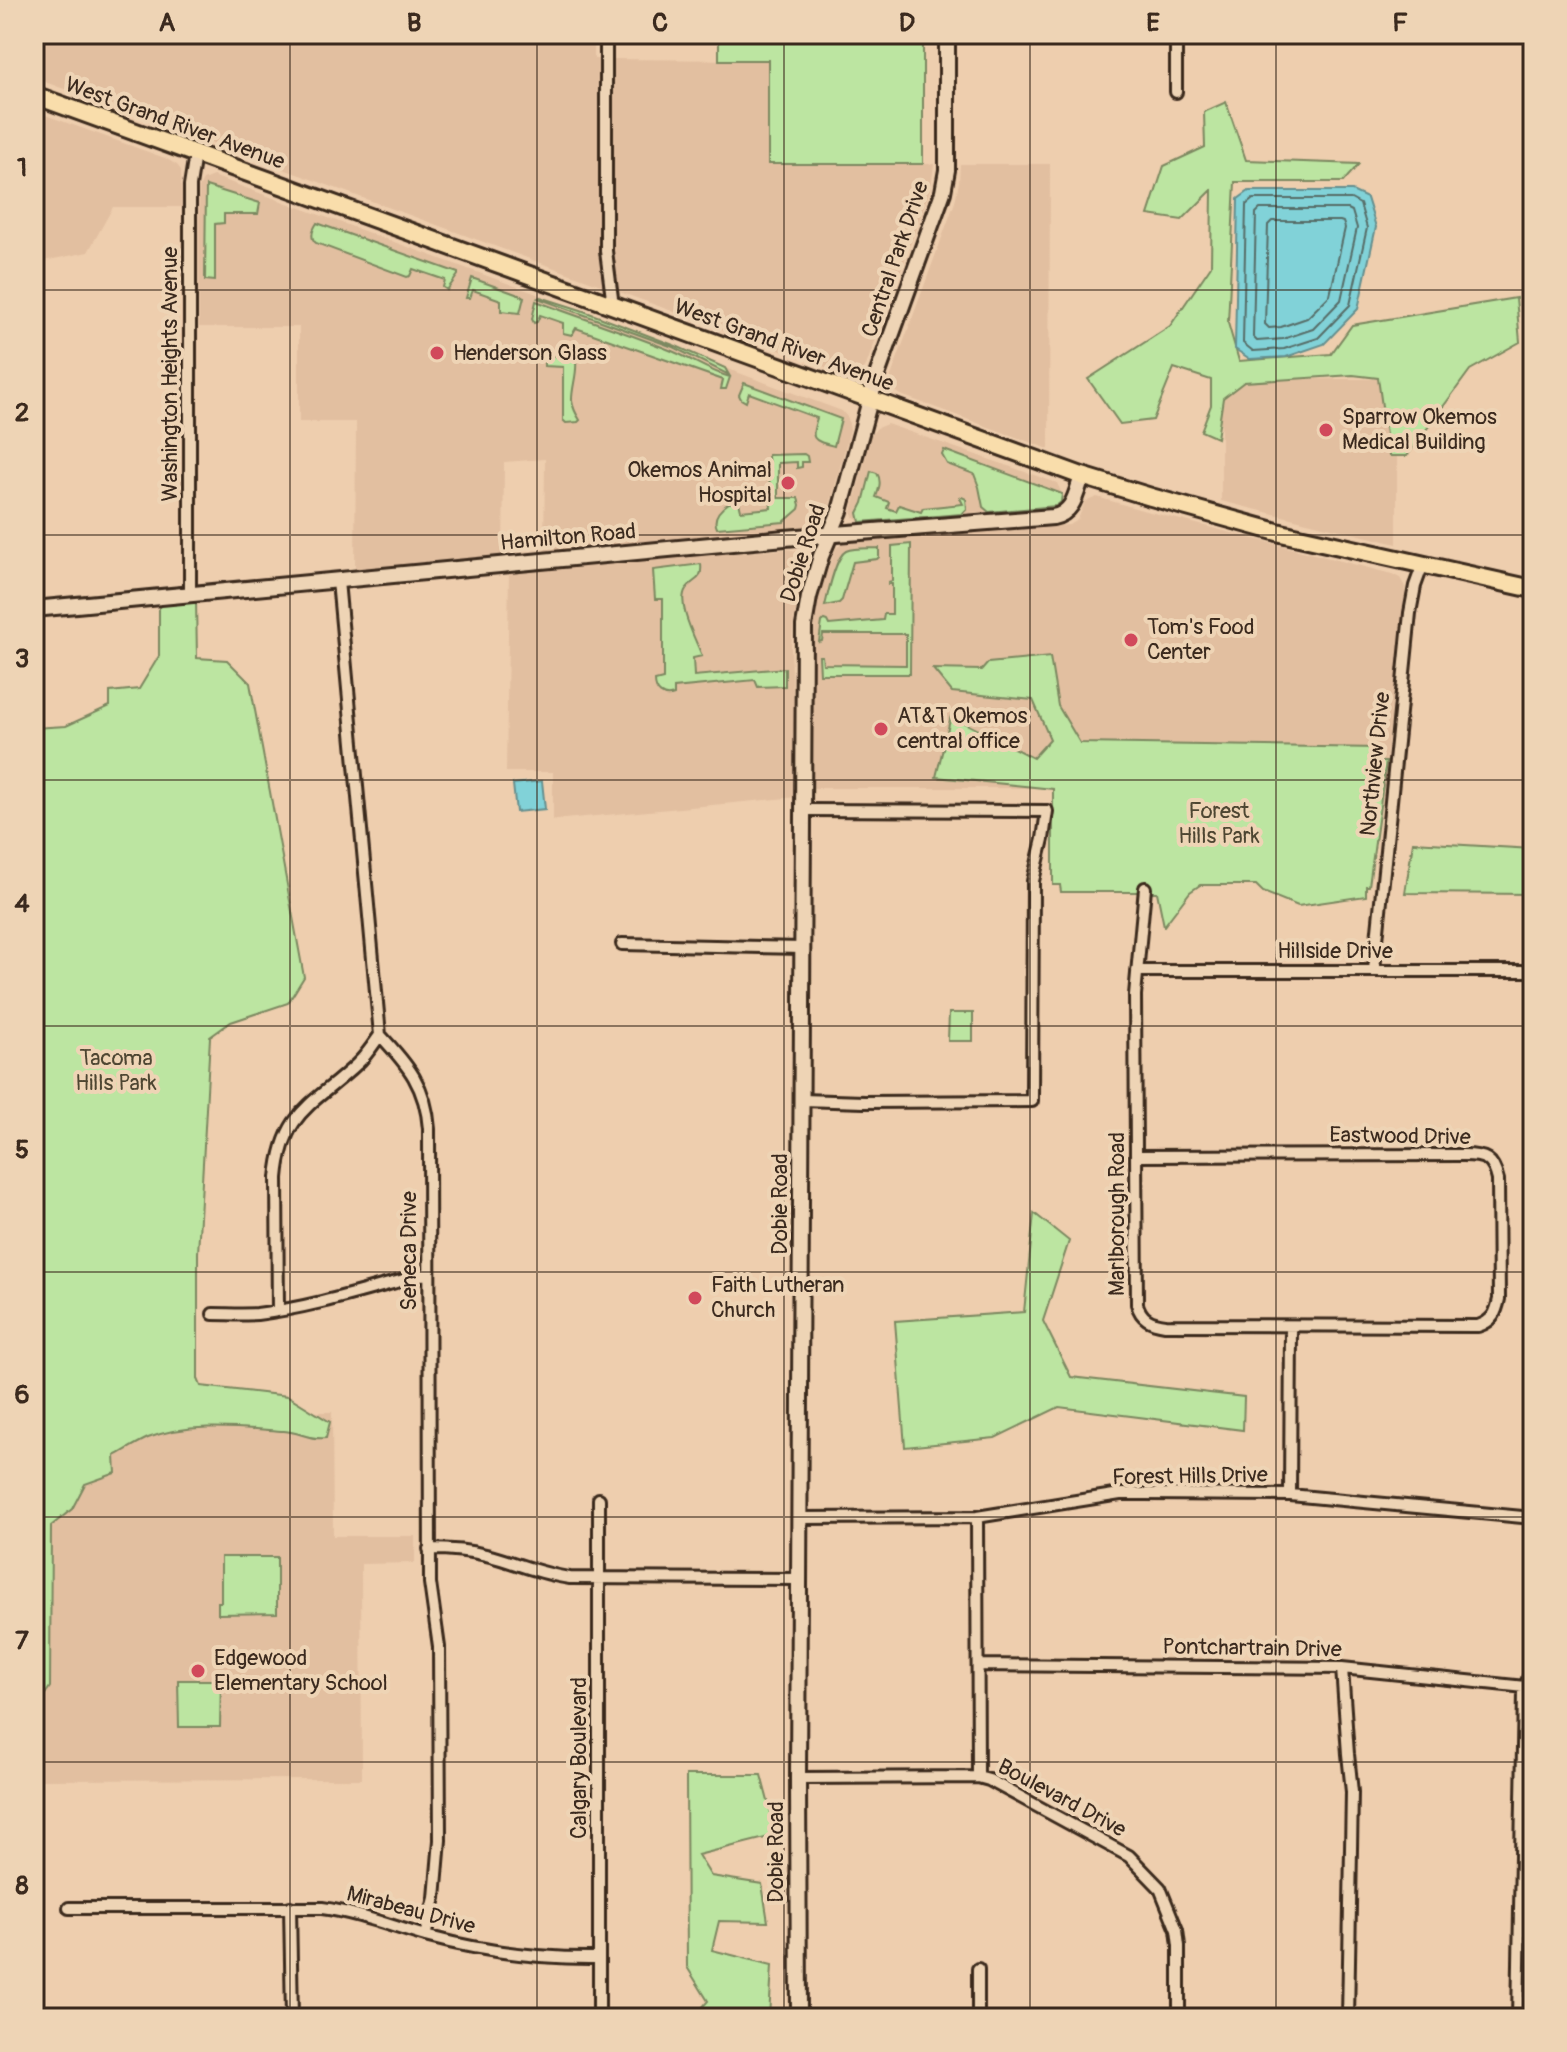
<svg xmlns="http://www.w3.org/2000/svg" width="1567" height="2052" viewBox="0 0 1567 2052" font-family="Pangolin,sans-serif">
	<rect width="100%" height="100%" fill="#eeceae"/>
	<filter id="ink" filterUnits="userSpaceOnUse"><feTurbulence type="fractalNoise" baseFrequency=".0125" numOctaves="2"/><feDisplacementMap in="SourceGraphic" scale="16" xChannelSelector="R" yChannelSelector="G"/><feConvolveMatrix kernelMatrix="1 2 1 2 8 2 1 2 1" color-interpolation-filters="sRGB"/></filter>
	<g filter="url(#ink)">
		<path fill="#e2bfa0" d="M34 34H594V59L768 60V164H934L932 180 929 193 866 366 861 372 850 376 34 78Z
			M34 111 165 158 177 165 181 170 182 207H113L88 252 34 263Z
			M960 164H1050L1049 449 901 395 894 390 891 382V376L955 202 959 182Z
			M213 176 581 310 676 346 720 366 842 411 848 418 850 430 827 516 815 525 691 537 633 547 544 555 545 459 504 462 503 559 355 574 356 422H299V327H199V188L203 180Z
			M1221 379H1397V544L1221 501Z
			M887 424 1057 483 1062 494 1061 502 1056 506 860 522 853 517 852 511 871 435 877 428Z
			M1097 497 1142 510 1392 574 1400 578 1405 587V594L1386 762H1054L1053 788H808V756L815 617 821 589 836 548 842 544 849 543 1069 525 1075 522 1078 519 1085 502Z
			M788 549 800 552 806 565 794 618 791 647 797 797 553 820V772H506L509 570Z
			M332 1412 333 1536H415V1563L361 1564 362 1779 34 1780V1413Z"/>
		<path fill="#bce5a1" stroke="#7c8860" stroke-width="2" d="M719 34H923V164H768V60H719Z
			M1226 102 1246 160 1359 164 1343 182H1235L1228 323 1239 361 1331 354 1352 325 1516 298 1520 342 1470 370 1407 456H1389L1378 378 1353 375 1244 382 1223 398 1217 438 1201 431 1211 405V380L1174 368 1153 420 1120 424 1088 379 1170 326 1211 266 1212 190 1182 220 1148 215 1164 166 1205 147 1204 112Z
			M206 186 260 203 258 214H224V223L215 224V281L205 280Z
			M317 223 458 273V275L447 290 443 287 445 280 413 269 410 276 407 277 316 243C309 237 313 229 317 223Z
			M472 278 524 297 520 313 501 311V300L473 290 470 298H466Z
			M540 297 581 310 676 346 725 368 729 375 673 347 538 298Z
			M536 301C581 318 628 333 672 351 692 359 710 372 730 377L726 389H721L723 380 576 328 572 335 563 333V323L540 315 537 322 534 323 532 319Z
			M565 347C586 356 571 383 572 401 573 408 576 414 580 420L578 422 566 423 563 420V367L544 366V352L558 357 562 349Z
			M744 383 841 419 834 446C812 440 810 440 817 418L749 393 746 402 741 399 739 395Z
			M944 450 1062 494 1061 502 1056 506 989 512 983 507 979 487 974 474 947 464 942 455Z
			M804 454 807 456 808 462H802V467L797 468V462L778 463V498H798L800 505 799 509 784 522 717 528C712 517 720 509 729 503L739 502 741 511 771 508 768 455Z
			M871 471 877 473C882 481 879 489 876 497L889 502 887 508 896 511 899 505 921 512 923 508 963 504 960 498 962 497 966 499 967 509 962 514 860 522 858 513 863 503Z
			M911 544 910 674H820L819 656H822L823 664 906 665V634H823L822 641 819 642 822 622 824 620 827 621 829 625 883 620 884 614H892V584H888V582L892 581V546Z
			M879 548V557L877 559 853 562 842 600 839 603 825 606C828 594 835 557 846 551 855 547 870 549 879 548Z
			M701 564C703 582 693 578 686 589 676 604 696 640 702 656L693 658 694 676 785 668V686L758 687 755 680 674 688V695C663 699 655 692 655 681L663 679V599H655L653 570Z
			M196 600 197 658 227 660 250 683 304 977 288 1003 231 1022 210 1037 198 1253V1379L201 1386 288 1396 330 1422 326 1438C307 1440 301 1432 284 1431 239 1428 191 1422 148 1438 137 1443 126 1450 115 1456L116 1473 85 1484 72 1509 51 1526 50 1687 34 1710V728L66 726 110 706V692L139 689 159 656V604Z
			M1050 657 1058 706 1080 743 1378 748 1377 762H1386L1369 886H1366V896L1298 906 1263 892 1256 885H1200L1190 892 1164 926 1157 892H1061L1060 885H1053V789L936 777 951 716 1033 758 1050 739 1033 700 952 692 933 669 982 670 988 663Z
			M1413 842 1533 849V894L1405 893Z
			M949 1013H973V1041H948Z
			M1034 1213 1069 1241 1043 1321 1071 1377 1244 1397 1243 1430 1059 1407 995 1438 905 1447 895 1321 1024 1312Z
			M221 1557H277V1613L218 1614V1602H221Z
			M178 1680H221L220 1727H179Z
			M686 1775H761L777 1835 698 1855 711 1876 762 1884 768 1922 719 1921 712 1950 772 1965 769 2018H693L708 2001 687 1967Z"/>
		<path fill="#81d2d8" stroke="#658f8e" stroke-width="2" d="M1249 191H1352L1367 198 1376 227 1358 309 1324 344 1286 357 1250 359 1235 349 1238 199Z
			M542 781 545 809 516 812 513 784Z"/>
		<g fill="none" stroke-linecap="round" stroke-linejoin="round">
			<path stroke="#576d68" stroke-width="2" d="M1253 199H1351L1360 204 1367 228 1350 305 1318 338 1284 349 1253 351 1243 343 1246 205Z
				M1260 209H1348L1352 211 1357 228 1341 300 1313 329 1283 339 1257 341 1253 337 1256 213Z
				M1272 221H1340L1343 222 1345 228 1330 295 1307 318 1281 327 1269 328 1265 324 1268 225Z"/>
			<g stroke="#3b2a1e" stroke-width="16">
				<path id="street" d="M606 34V251L613 306
					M1176 92V34
					M338 581 380 1035C408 1065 426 1086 429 1129L430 1583 439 1647 440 1840 435 1898 425 1936
					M190 595V186L195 154
					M622 944 803 948
					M1374 970 1410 613 1415 586 1423 564
					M1137 971H1533
					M802 1100 864 1102 1032 1101 1033 881 1043 839 1047 811 803 810
					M1136 1156 1463 1155C1485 1155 1493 1158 1498 1180L1499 1299C1496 1313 1493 1321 1478 1326L1165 1325C1151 1323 1141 1319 1137 1304L1135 995 1145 888
					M278 1311 277 1178C283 1110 314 1105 357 1064 366 1056 373 1045 380 1035
					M213 1314C227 1314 243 1315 257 1314 315 1307 372 1288 429 1273
					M1290 1495 1291 1326
					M977 1517 978 1777
					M800 1518 977 1517 1120 1494H1146L1290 1495 1533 1518
					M429 1549C448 1549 467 1550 486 1555 515 1562 539 1574 570 1578L799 1579
					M978 1665 1342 1668 1525 1687
					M1342 1668 1348 1754 1352 1792 1348 2018
					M798 1778 978 1777 989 1780 1129 1856 1160 1888 1177 1930 1179 1946V2018
					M290 1907 292 2018
					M69 1908H322C359 1913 393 1927 429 1937 485 1952 541 1959 599 1958
					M599 2018V1499
					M978 2018V1969
					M1518 2018 1524 1693 1528 1679 1533 1671"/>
			</g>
			<g stroke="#3b2a1e" stroke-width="20">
				<path id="secondary" d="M34 609 785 538 1053 517C1074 513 1076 493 1082 476
					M799 2018 798 1778 804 626 809 597 821 556 840 511 876 378 943 192 947 170V34"/>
			</g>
			<g stroke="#3b2a1e" stroke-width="22">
				<path id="primary" d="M34 95 1082 476 1151 497 1281 533 1533 589"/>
			</g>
			<use href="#street" stroke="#eed4b5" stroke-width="10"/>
			<use href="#secondary" stroke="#eed4b5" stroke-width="14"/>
			<use href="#primary" stroke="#f9ddab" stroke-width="16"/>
		</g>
	</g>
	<path fill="none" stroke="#3b2a1e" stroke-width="2" stroke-opacity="0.55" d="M290 34V2018M537 34V2018M784 34V2018M1030 34V2018M1276 34V2018M34 290H1533M34 535H1533M34 780H1533M34 1026H1533M34 1272H1533M34 1517H1533M34 1762H1533"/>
	<g fill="#d1495b" stroke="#eed4b5" stroke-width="3">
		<circle cx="437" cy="353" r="8"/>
		<circle cx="1326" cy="430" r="8"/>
		<circle cx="788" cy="483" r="8"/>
		<circle cx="1131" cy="640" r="8"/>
		<circle cx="881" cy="729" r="8"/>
		<circle cx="695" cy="1298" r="8"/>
		<circle cx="198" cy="1671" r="8"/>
	</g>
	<g text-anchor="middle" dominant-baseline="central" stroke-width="8" stroke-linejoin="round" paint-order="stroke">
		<g font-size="22" fill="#3b2a1e" stroke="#eed4b5">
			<text transform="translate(175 123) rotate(20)">West Grand River Avenue</text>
			<text transform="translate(895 259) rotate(-71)">Central Park Drive</text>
			<text transform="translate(784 345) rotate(20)">West Grand River Avenue</text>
			<text transform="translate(170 374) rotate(-90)">Washington Heights Avenue</text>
			<text transform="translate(568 537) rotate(-5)">Hamilton Road</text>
			<text transform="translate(803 553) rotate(-72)">Dobie Road</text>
			<text transform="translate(1375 764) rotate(-84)">Northview Drive</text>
			<text x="1335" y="951">Hillside Drive</text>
			<text transform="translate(1400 1136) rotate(1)">Eastwood Drive</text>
			<text transform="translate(780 1204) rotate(-90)">Dobie Road</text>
			<text transform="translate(1117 1214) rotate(-90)">Marlborough Road</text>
			<text transform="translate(409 1251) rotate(-90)">Seneca Drive</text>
			<text transform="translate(1190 1476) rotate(-1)">Forest Hills Drive</text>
			<text transform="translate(1252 1648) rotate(1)">Pontchartrain Drive</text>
			<text transform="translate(579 1758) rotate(-90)">Calgary Boulevard</text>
			<text transform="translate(1062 1798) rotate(28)">Boulevard Drive</text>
			<text transform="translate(776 1852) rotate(-90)">Dobie Road</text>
			<text transform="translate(411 1910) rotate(15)">Mirabeau Drive</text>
		</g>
		<g font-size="22" fill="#3b2a1e" stroke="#eed4b5" text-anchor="start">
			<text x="453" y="353">Henderson Glass</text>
			<text x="1342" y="417">Sparrow Okemos<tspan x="1342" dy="25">Medical Building</tspan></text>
			<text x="772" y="470" text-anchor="end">Okemos Animal<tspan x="772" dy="25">Hospital</tspan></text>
			<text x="1147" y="627">Tom's Food<tspan x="1147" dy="25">Center</tspan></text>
			<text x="897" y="716">AT&amp;T Okemos<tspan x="897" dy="25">central office</tspan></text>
			<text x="711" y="1285">Faith Lutheran<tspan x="711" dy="25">Church</tspan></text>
			<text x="214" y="1658">Edgewood<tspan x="214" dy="25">Elementary School</tspan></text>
		</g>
		<g font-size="22" fill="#4e4632" stroke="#eed4b5">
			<text x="1219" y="811">Forest<tspan x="1219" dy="25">Hills Park</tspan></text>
			<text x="116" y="1058">Tacoma<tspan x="116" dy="25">Hills Park</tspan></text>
		</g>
	</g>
	<rect width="1567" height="2052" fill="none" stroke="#eed4b5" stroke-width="88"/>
	<rect x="44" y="44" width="1479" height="1964" fill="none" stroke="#3b2a1e" stroke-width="3"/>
	<g font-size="26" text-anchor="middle" font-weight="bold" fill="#3b2a1e">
		<text x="167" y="31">A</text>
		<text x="414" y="31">B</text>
		<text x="660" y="31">C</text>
		<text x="907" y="31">D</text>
		<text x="1153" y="31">E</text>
		<text x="1400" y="31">F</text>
		<text x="22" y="176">1</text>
		<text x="22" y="421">2</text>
		<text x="22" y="667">3</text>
		<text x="22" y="912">4</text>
		<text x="22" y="1158">5</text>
		<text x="22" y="1403">6</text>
		<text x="22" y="1649">7</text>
		<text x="22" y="1894">8</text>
	</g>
</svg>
